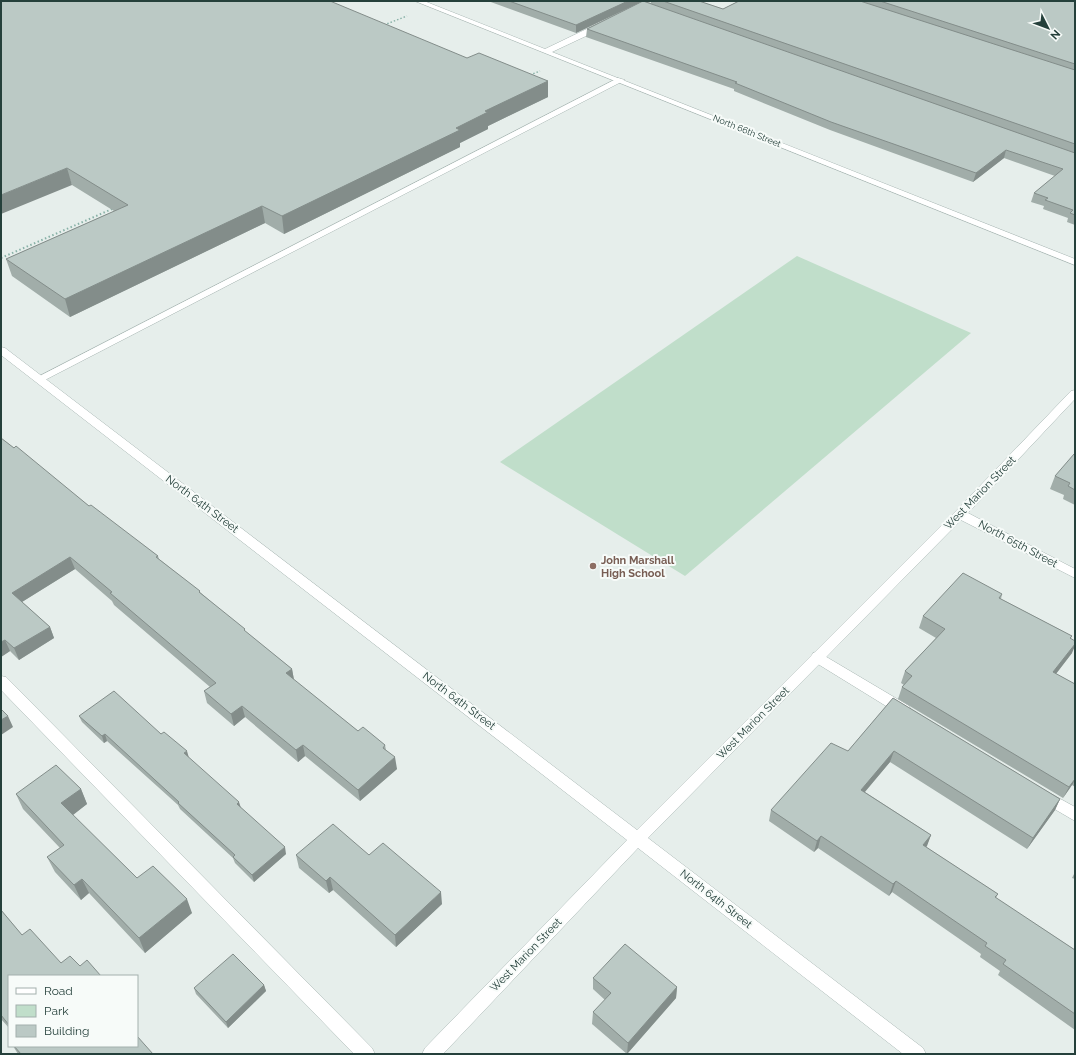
<svg xmlns="http://www.w3.org/2000/svg" width="1076" height="1055" viewBox="0 0 1076 1055" font-family="Raleway,sans-serif">
	<rect width="100%" height="100%" fill="#e6eeeb"/>
	<path fill="#c0deca" d="M797 256 971 333 685 576 500 462Z"/>
	<g fill="none" stroke-linecap="round" stroke-linejoin="round">
		<g stroke="#a8b6b3" stroke-width="1">
			<path id="lane" d="M618 78 625 80 43 381H35L34 379Z
				M818 652 909 706 911 710 909 714 904 715 899 714 813 661 811 657 813 653Z
				M1 676 6 677 372 1048 375 1054H354L1 690Z
				M1044 790 1075 807V821L1039 800 1037 796 1039 792Z"/>
		</g>
		<g stroke="#a8b6b3" stroke-width="1">
			<path id="street" d="M415 1H424L545 49 597 24H603V28L552 52 1075 259V265Z
				M1 347 5 348 637 830 956 511 1071 391 1075 390V399L968 513 1075 569V578L961 520 648 838 923 1048 926 1054H903L638 848 443 1054H422L425 1048 627 840 1 355Z"/>
		</g>
		<path stroke="#88b1a7" stroke-width="1.5" stroke-dasharray="1.5 2" stroke-linecap="butt" d="M384 25 407 16
			M530 75 540 71"/>
		<path stroke="#88b1a7" stroke-width="2" stroke-dasharray="1.5 2.5" stroke-linecap="butt" d="M1 258 112 209"/>
		<use href="#lane" fill="#fff" fill-rule="evenodd"/>
		<use href="#street" fill="#fff" fill-rule="evenodd"/>
	</g>
	<path fill="#a1ada9" d="M1 1 467 58 548 81V97L488 126V129L460 143V147L284 234 265 223 70 317 12 276 6 259 114 211 72 185Z
		M488 1H644L651 3V1H699L723 9 739 1H1075V225L1067 222 1068 218 1043 209 1044 206 1031 202 1034 193 1055 176 1004 158 973 182 830 130 734 91V89L586 37 587 29 641 2 576 33Z
		M1 438 89 506 158 556 159 559 201 593 246 632 292 669 294 680 358 731 385 745 386 750 397 769 360 801 305 756 298 762 245 717 234 726 207 703 204 691 210 687 114 605 112 601 75 569 22 602 50 627 54 638 19 660 10 651 1 657Z
		M1075 454V505L1063 499 1064 495 1050 489 1055 476Z
		M1002 594 1001 599 1072 636 1071 638 1072 653 1056 674 1075 684V787L1072 785 1063 798 898 699 902 687 904 685 901 683 905 671 936 638 919 628 923 616Z
		M893 698 1060 799 1055 810 1027 849 890 762 865 792 931 835 926 847 998 894 996 898 1075 950V1030L998 975 1000 971 980 957 981 954 892 892 889 896 818 848 814 852 769 821 771 810 848 751Z
		M79 716 161 734 188 757 241 808 286 854 254 882 235 863 233 858 180 809 178 805 107 741 104 743 82 722Z
		M81 789 87 804 72 815 137 878 192 913 145 953 89 893 81 900 55 872 47 857 60 848 23 809 16 794Z
		M296 855H369L442 904 396 947 333 890 329 893 299 868Z
		M1075 872V879L1072 878Z
		M1 910 22 935 61 963 80 966 101 976H9V1028L1 1019Z
		M593 978 677 987 676 998 627 1054 592 1024 593 1012 605 1000 593 989Z
		M264 985 266 991 228 1028 196 994 194 988Z
		M13 1046H137L153 1054H18Z"/>
	<path fill="#838d8a" d="M628 1H643L576 33V25Z
		M548 81V97L488 126V129L460 143V147L284 234 282 216 456 128 485 111Z
		M1006 150 1004 158 973 182 976 173Z
		M67 168 72 185 1 214V195Z
		M262 206 265 223 70 317 65 299Z
		M70 557 75 569 17 605 12 593Z
		M50 627 54 638 19 660 14 648Z
		M5 640 10 651 1 657V642Z
		M1075 644V646L1072 653 1048 684 1053 672Z
		M292 669 294 680 286 673Z
		M242 706 245 717 234 726 231 714Z
		M8 716 13 727 1 735V720Z
		M105 734 107 741 104 743 102 736Z
		M303 745 305 756 298 762 296 750Z
		M187 751 189 758 184 753Z
		M894 751 890 762 857 801 861 790Z
		M395 757 397 769 360 801 358 790Z
		M1075 779V780L1072 785 1063 798 1069 787Z
		M81 789 87 804 68 819 61 803Z
		M1060 799 1055 810 1027 849 1033 838Z
		M239 802 241 808 237 804Z
		M931 835 927 846 919 856 923 845Z
		M821 836 818 848 814 852 817 841Z
		M285 847 286 854 254 882 252 875Z
		M330 877 333 890 329 893 326 881Z
		M82 879 89 893 81 900 74 885Z
		M896 881 892 892 889 896 893 884Z
		M441 892 442 904 396 947 395 935Z
		M187 899 192 913 145 953 139 938Z
		M264 985 266 991 228 1028 226 1022Z
		M677 987 676 998 627 1054 628 1043Z"/>
	<path fill="#bbc9c5" stroke="#838d8a" d="M1 1H330L467 58 479 53 548 81 485 111 488 112 456 128 460 130 282 216 262 206 65 299 6 259 128 205 67 168 1 195Z
		M509 1H628L576 25Z
		M643 1 1075 153V215L1070 213 1073 210 1045 200 1048 198 1034 193 1063 169 1006 150 976 173 831 122 735 83 737 82 587 29Z
		M663 1H699L723 9 739 1H860L1075 70V144Z
		M880 1H1075V64Z
		M1 438 14 448 16 446 89 506 91 505 158 556 156 557 200 591 199 592 245 629 244 630 292 669 286 673 358 731 363 727 385 745 383 748 395 757 358 790 303 745 296 750 242 706 231 714 204 691 216 683 110 593 112 592 70 557 12 593 50 627 14 648 5 640 1 642Z
		M1074 454H1075V490L1068 486 1070 483 1055 476Z
		M963 573 1002 594 999 598 1072 636 1070 638 1075 641V644L1053 672 1075 684V779L1069 787 902 687 912 676 905 671 945 629 923 616Z
		M114 691 161 734 164 732 187 751 184 753 239 802 237 804 285 847 252 875 233 857 235 855 178 803 179 802 105 734 102 736 79 716Z
		M893 698 1060 799 1033 838 894 751 861 790 931 835 923 845 998 894 995 897 1075 950V1014L1003 964 1006 960 985 946 987 943 896 881 893 884 821 836 817 841 771 810 831 743 848 751Z
		M1 709 8 716 1 720Z
		M56 765 81 789 61 803 137 878 153 866 187 899 139 938 82 879 74 885 47 857 64 845 16 794Z
		M333 824 369 855 383 843 441 892 395 935 330 877 326 881 296 855Z
		M1 910 22 935 30 929 61 963 70 956 80 966 87 960 101 976H9V1025L1 1015Z
		M625 944 677 987 628 1043 593 1012 611 993 593 978Z
		M233 954 264 985 226 1022 194 988Z
		M137 1036 153 1054H21L14 1046H137Z"/>
	<circle fill="#8d6e63" stroke="#f7fbf9" stroke-width="1.5" cx="593" cy="566" r="4"/>
	<g text-anchor="middle" dominant-baseline="central" stroke-width="4" stroke-linejoin="round" paint-order="stroke">
		<g font-size="9" fill="#25403b" stroke="#f7fbf9">
			<text transform="translate(747 131) rotate(22)">North 66th Street</text>
		</g>
		<g font-size="11" fill="#25403b" stroke="#f7fbf9">
			<text transform="translate(980 493) rotate(-46)">West Marion Street</text>
			<text transform="translate(202 504) rotate(37)">North 64th Street</text>
			<text transform="translate(1018 544) rotate(28)">North 65th Street</text>
			<text transform="translate(459 701) rotate(37)">North 64th Street</text>
			<text transform="translate(753 723) rotate(-45)">West Marion Street</text>
			<text transform="translate(716 899) rotate(38)">North 64th Street</text>
			<text transform="translate(526 955) rotate(-46)">West Marion Street</text>
		</g>
		<g font-size="11" font-weight="bold" fill="#785e54" stroke="#f7fbf9" text-anchor="start">
			<text x="601" y="560">John Marshall<tspan x="601" dy="13">High School</tspan></text>
		</g>
	</g>
	<rect width="1076" height="1055" fill="none" stroke="#25403b" stroke-width="4"/>
	<rect x="8" y="975" width="130" height="72" fill="#f7fbf9" stroke="#a3b0ad"/>
	<rect x="16" y="988" width="20" height="6" fill="#ffffff" stroke="#a3b0ad"/>
	<text x="44" y="995" font-size="12" fill="#25403b">Road</text>
	<rect x="16" y="1005" width="20" height="12" fill="#c0deca" stroke="#a3b0ad"/>
	<text x="44" y="1015" font-size="12" fill="#25403b">Park</text>
	<rect x="16" y="1025" width="20" height="12" fill="#bbc9c5" stroke="#a3b0ad"/>
	<text x="44" y="1035" font-size="12" fill="#25403b">Building</text>
	<g transform="translate(1048 28) rotate(132)" stroke="#f7fbf9" stroke-width="3" paint-order="stroke">
	<path d="M0-3L7 15L0 10L-7 15Z" fill="#25403b"/>
	<text y="-6" font-size="11" font-weight="bold" text-anchor="middle" fill="#25403b">N</text>
	</g>
</svg>
